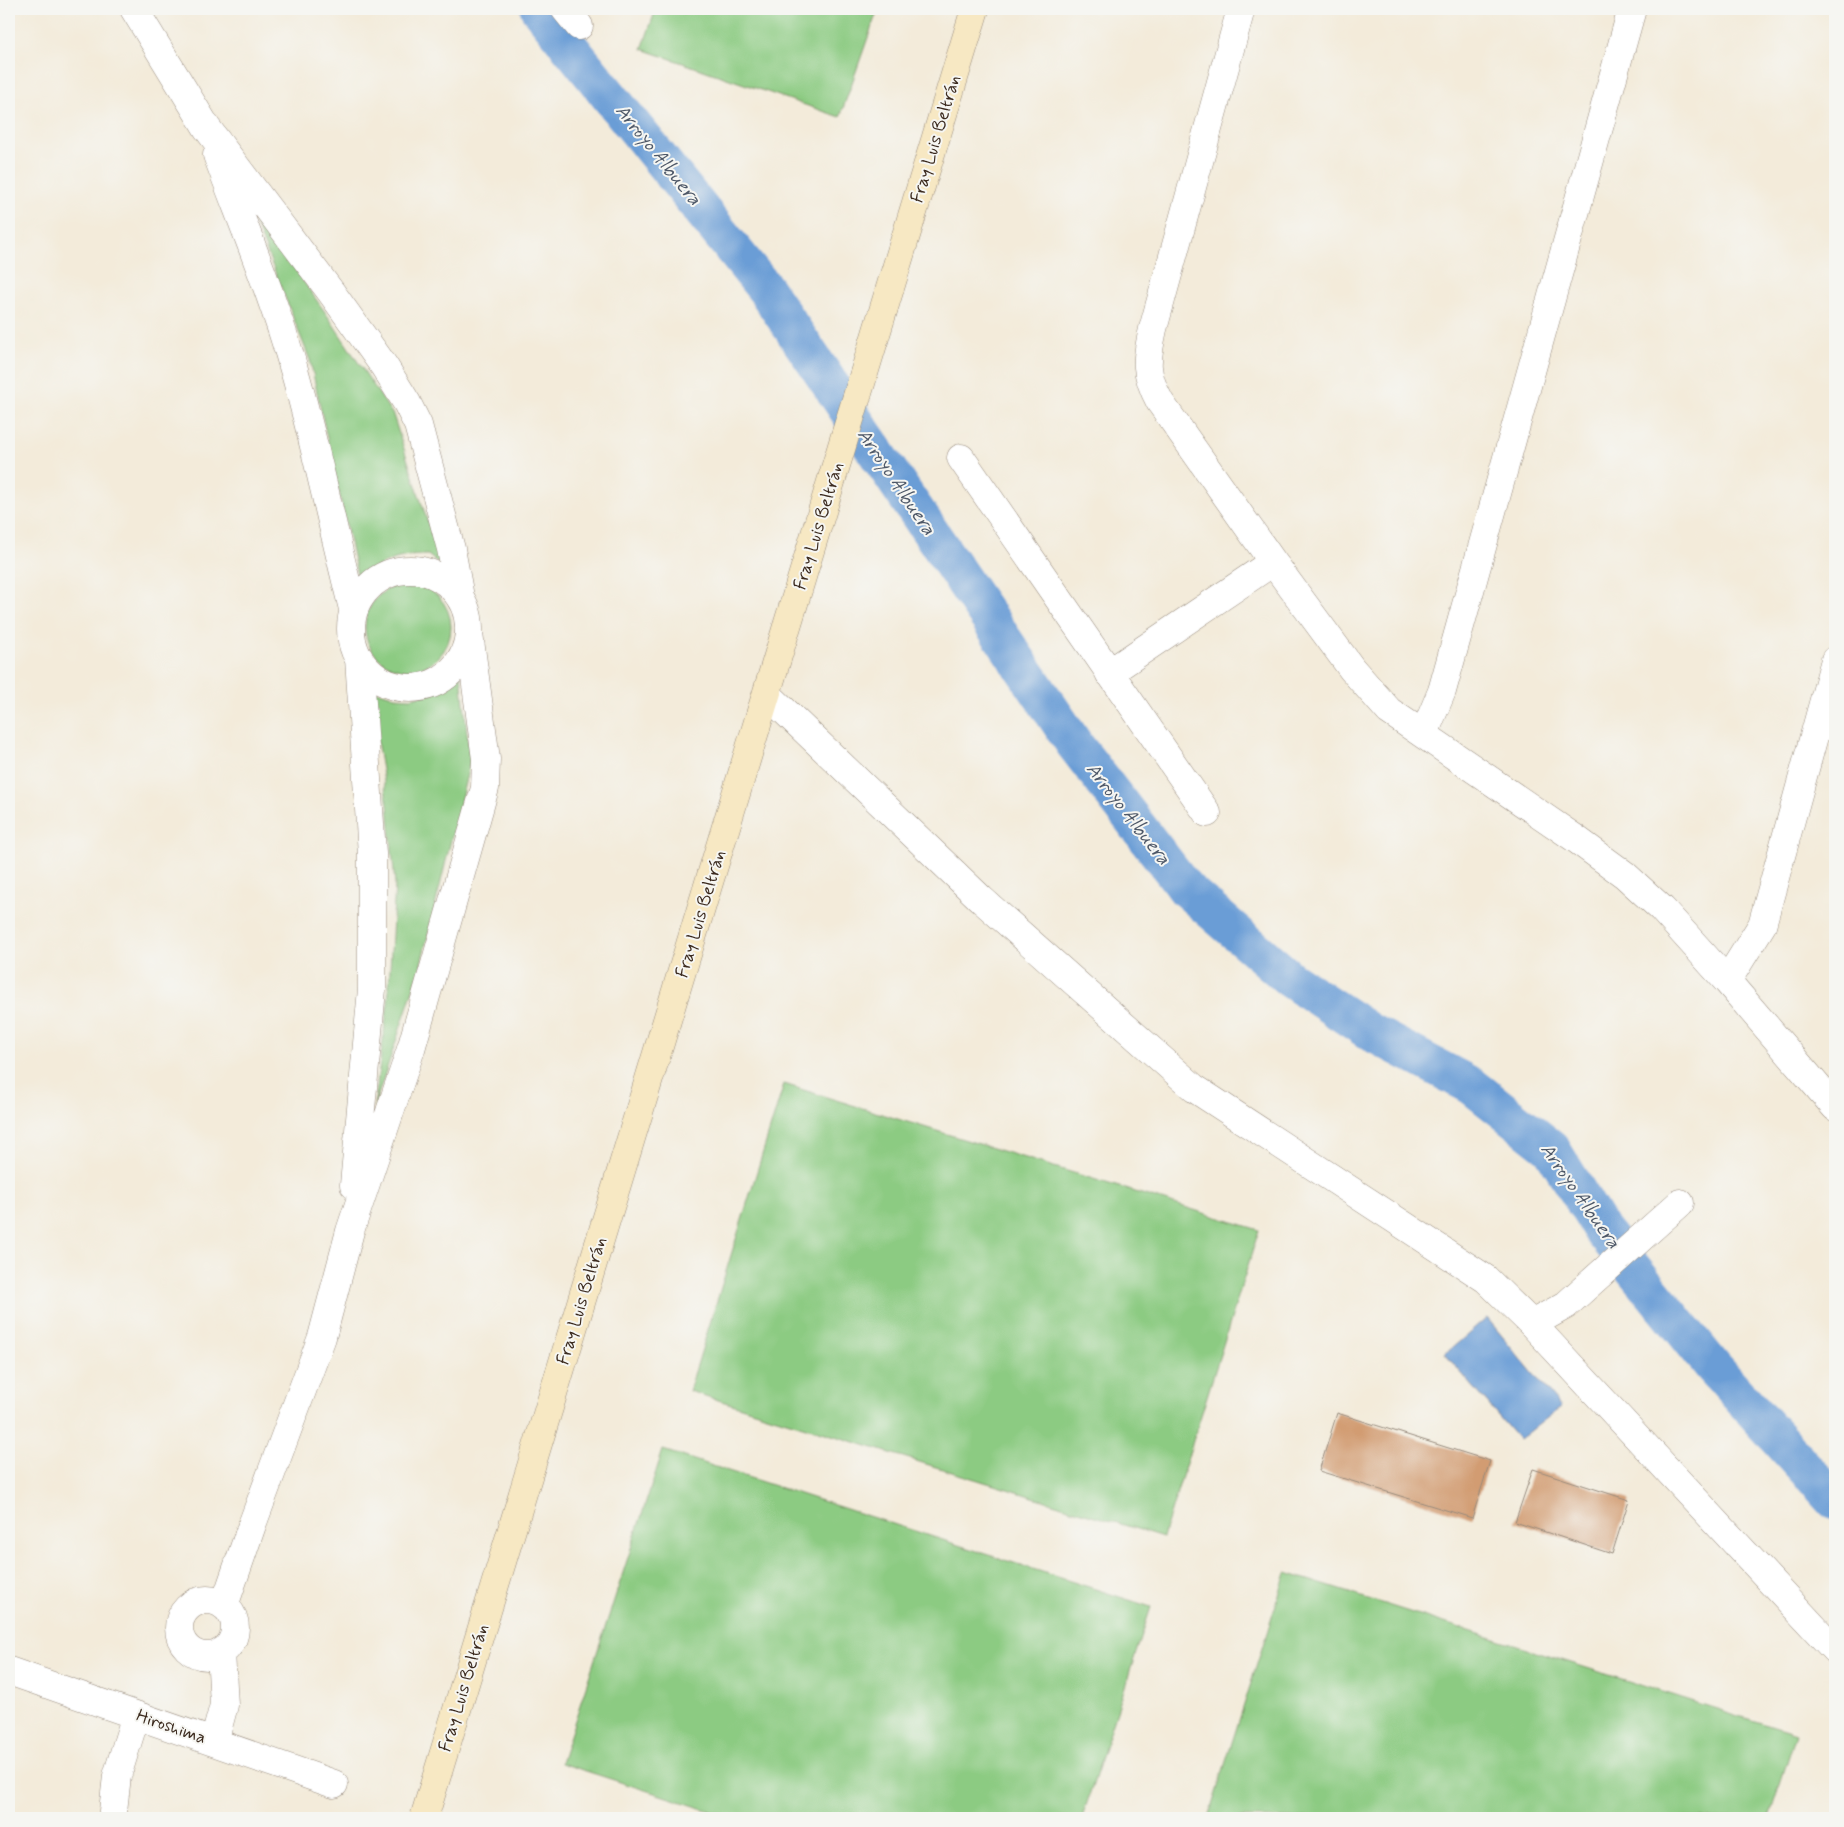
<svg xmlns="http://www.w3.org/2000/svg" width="1844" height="1827" viewBox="0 0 1844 1827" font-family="Mynerve,sans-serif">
	<rect width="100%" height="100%" fill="#f6f6f2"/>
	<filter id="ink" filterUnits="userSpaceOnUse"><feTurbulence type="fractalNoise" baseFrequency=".02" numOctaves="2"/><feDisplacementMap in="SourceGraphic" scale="10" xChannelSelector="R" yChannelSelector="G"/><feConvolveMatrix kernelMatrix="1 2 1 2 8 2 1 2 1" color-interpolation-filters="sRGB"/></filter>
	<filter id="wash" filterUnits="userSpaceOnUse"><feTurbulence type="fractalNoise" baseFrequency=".0096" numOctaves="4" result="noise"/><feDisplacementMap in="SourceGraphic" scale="20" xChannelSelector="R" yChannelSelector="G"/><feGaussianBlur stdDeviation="1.12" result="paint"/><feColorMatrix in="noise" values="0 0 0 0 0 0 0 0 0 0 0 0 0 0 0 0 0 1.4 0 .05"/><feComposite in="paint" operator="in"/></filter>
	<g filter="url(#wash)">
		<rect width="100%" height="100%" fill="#f3ebda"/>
		<path fill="#8ccb82" stroke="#647a50" d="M656 9H878L840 117 642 49Z
			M246 199 327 315 393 415 442 566 428 555C396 555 384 562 358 579L310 360Z
			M365 627a43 43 0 1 1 86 0a43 43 0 1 1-86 0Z
			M461 675 470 762 419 972 374 1107 388 1003 395 884 388 805 368 688 395 697 411 698 436 692Z
			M784 1084 1259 1230 1163 1537 689 1391Z
			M663 1450 1151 1607 1082 1818H732L561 1763Z
			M1286 1573 1796 1734 1769 1818H1208Z"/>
		<path fill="#6a9dd6" stroke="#52647a" d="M1487 1318 1561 1407 1519 1440 1445 1354Z"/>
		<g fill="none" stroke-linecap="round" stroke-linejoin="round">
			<path stroke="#6a9dd6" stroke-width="38" d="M539 9 766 290 1075 745 1186 889 1290 979 1370 1032 1472 1086 1551 1148 1600 1228 1714 1368 1835 1501"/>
		</g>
		<g id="blocks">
			<path fill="#d29c72" d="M1337 1413 1490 1461 1472 1518 1319 1471Z
				M1533 1469 1629 1500 1612 1554 1515 1522Z"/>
		</g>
	</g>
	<g filter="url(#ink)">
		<use href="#blocks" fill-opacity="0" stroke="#978a7c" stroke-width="1"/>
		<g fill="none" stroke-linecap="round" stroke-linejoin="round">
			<g stroke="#978a7c" stroke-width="29">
				<path id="street" d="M134 9 207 128 331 292 384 366 407 403 418 425 451 549 460 597
					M565 9 579 26
					M1241 9 1153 329C1146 361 1144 372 1160 402L1273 562 1352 669 1389 711 1576 839 1625 875 1662 909 1727 981 1835 1107
					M217 155C244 227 274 299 295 373 317 451 333 531 353 609
					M961 458 1207 813
					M351 629a59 59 0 1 1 118 0a59 59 0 1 1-118 0Z
					M1109 673 1273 562
					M768 695 981 899 1194 1088 1486 1279 1532 1324 1566 1305 1680 1203
					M1424 734 1442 691 1632 9
					M1727 981 1762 925 1835 660
					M354 1185 372 989V854L359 658
					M1532 1324 1835 1650
					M179 1628a28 28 0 1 1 56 0a28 28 0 1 1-56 0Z
					M224 1606 252 1525 322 1337 350 1231 411 1049 485 788 486 759 469 633
					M9 1671 334 1784
					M214 1742 224 1705 221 1652
					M113 1811 117 1776 136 1715"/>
			</g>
			<g stroke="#978a7c" stroke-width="29">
				<path id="secondary" d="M424 1818 975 9"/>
			</g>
			<use href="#street" stroke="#fff" stroke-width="28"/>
			<use href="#secondary" stroke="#f7e8c3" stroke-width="28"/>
		</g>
	</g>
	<g text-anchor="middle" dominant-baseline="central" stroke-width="4" stroke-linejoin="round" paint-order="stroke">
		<g font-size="18" fill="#3b2a1e" stroke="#f6f6f2">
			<text transform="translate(936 139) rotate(-73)">Fray Luis Beltrán</text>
			<text transform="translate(819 526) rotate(-73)">Fray Luis Beltrán</text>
			<text transform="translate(701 914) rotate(-73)">Fray Luis Beltrán</text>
			<text transform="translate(582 1301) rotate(-73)">Fray Luis Beltrán</text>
			<text transform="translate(464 1688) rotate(-73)">Fray Luis Beltrán</text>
			<text transform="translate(171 1727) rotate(19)">Hiroshima</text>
		</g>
		<g font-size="19" font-style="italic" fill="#4e5868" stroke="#f6f6f2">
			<text transform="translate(658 155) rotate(51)">Arroyo Albuera</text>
			<text transform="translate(896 482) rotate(56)">Arroyo Albuera</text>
			<text transform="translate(1128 814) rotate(52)">Arroyo Albuera</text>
			<text transform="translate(1580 1196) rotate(55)">Arroyo Albuera</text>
		</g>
	</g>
	<rect width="1844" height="1827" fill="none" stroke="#f6f6f2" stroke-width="30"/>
</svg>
